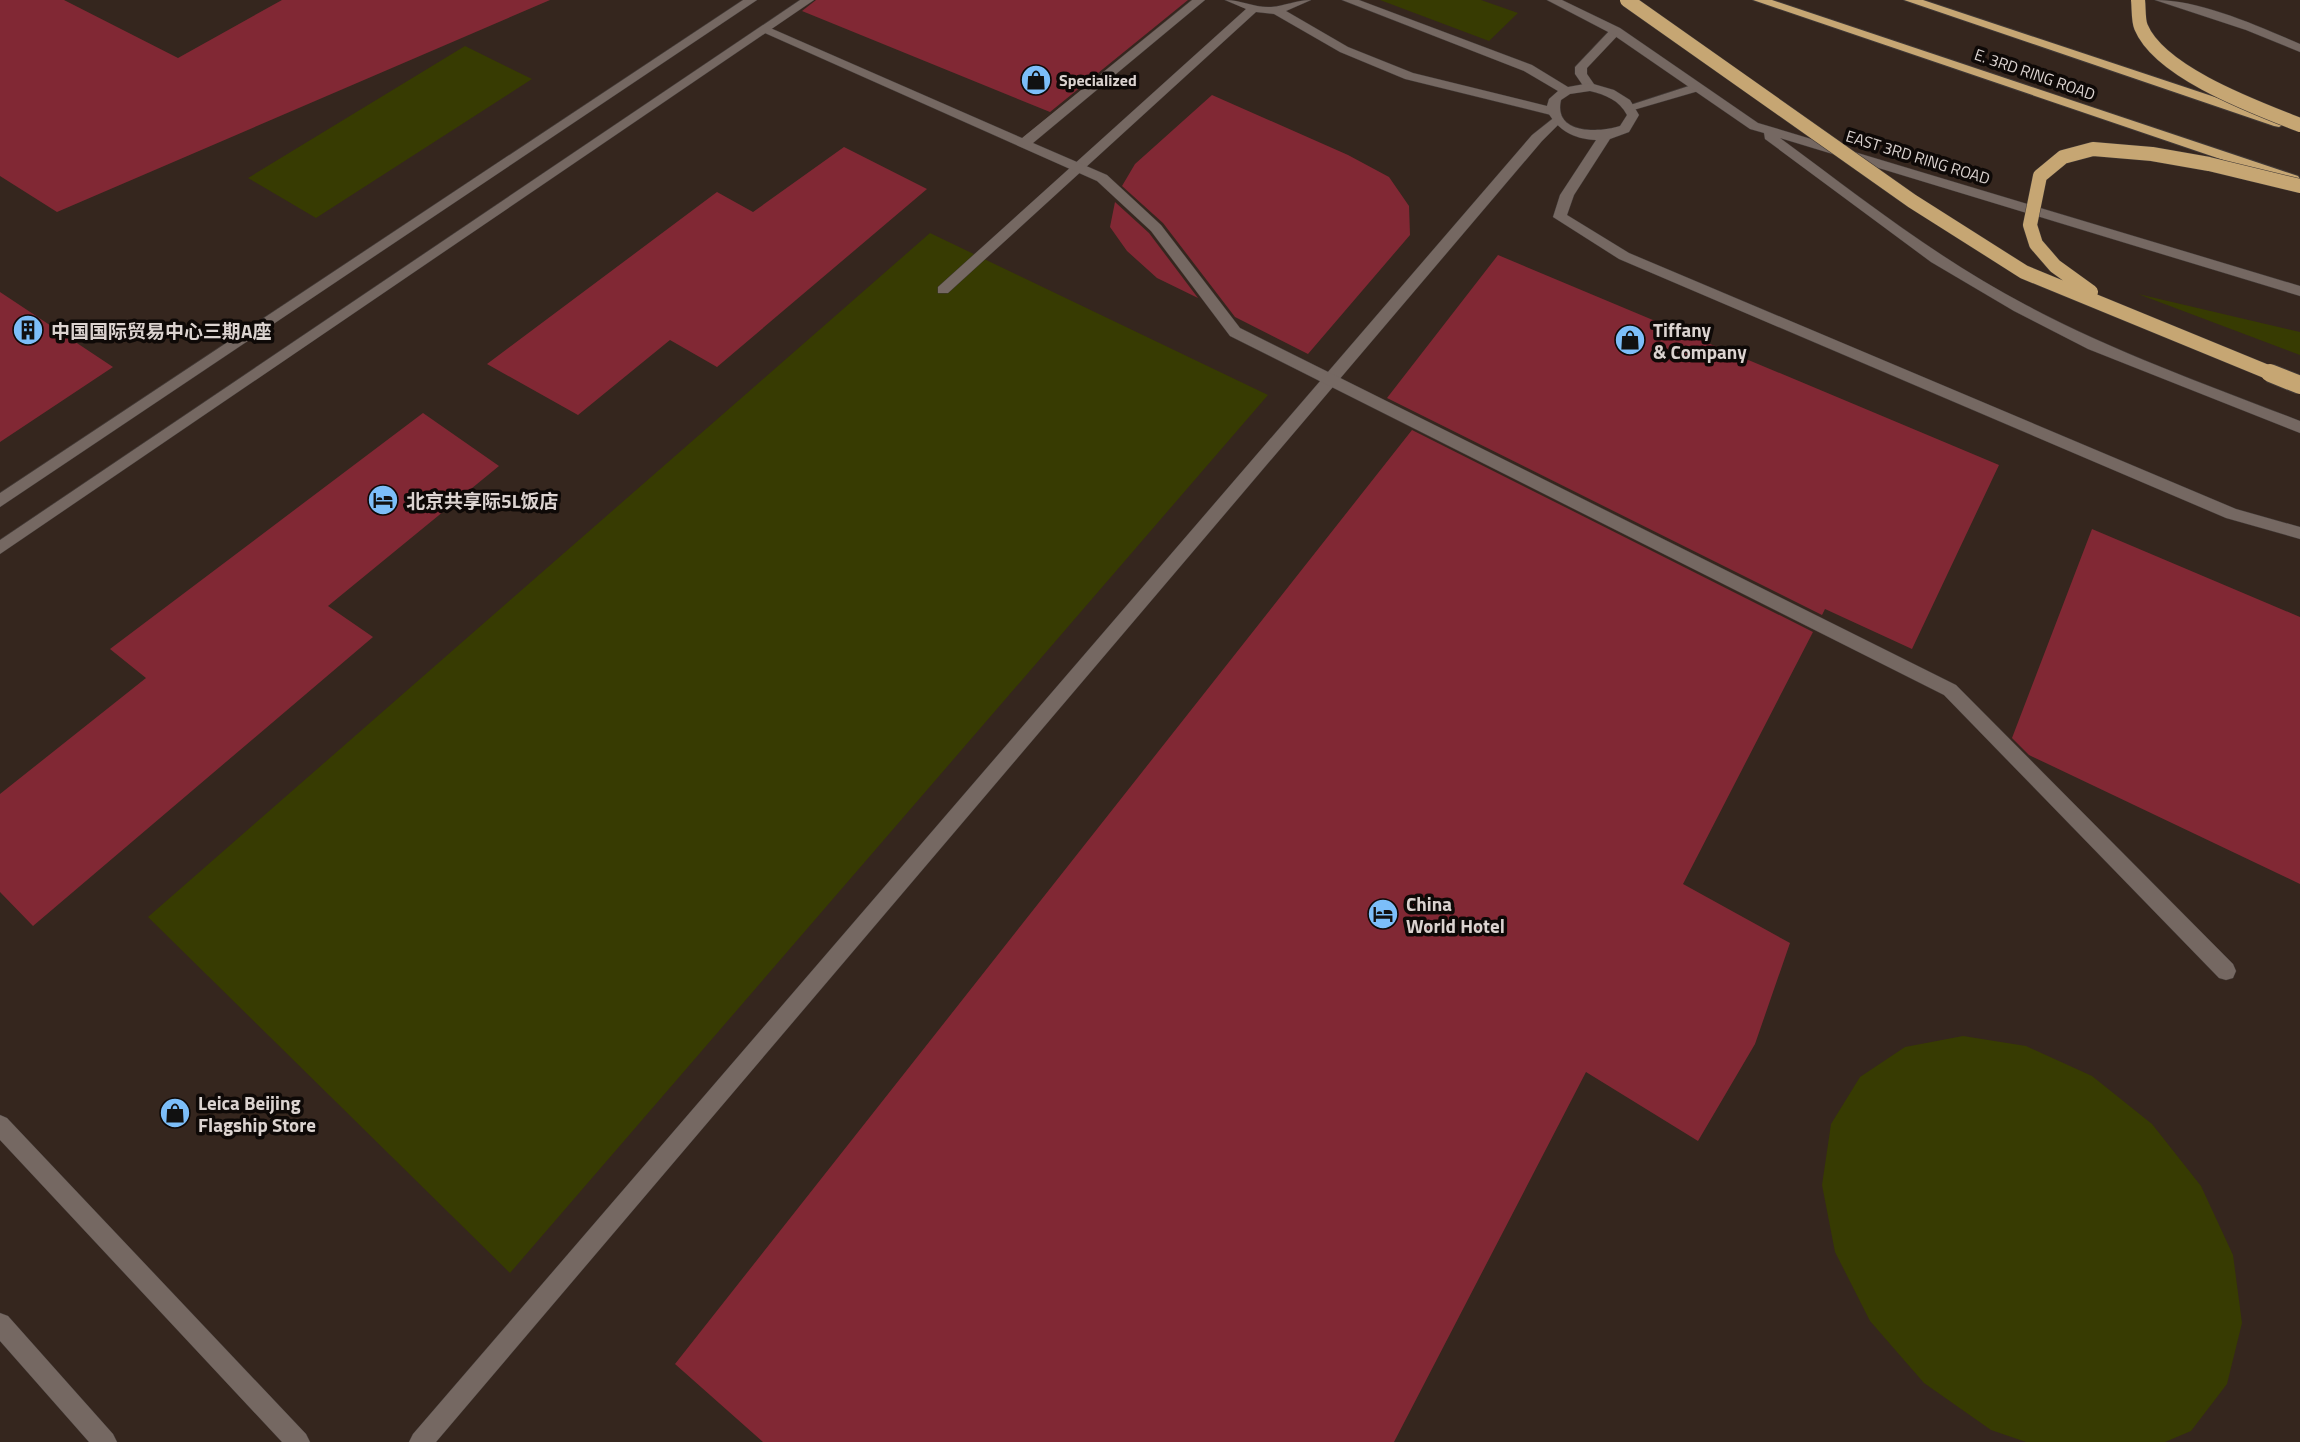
<svg xmlns="http://www.w3.org/2000/svg" width="2300" height="1442" viewBox="0 0 2300 1442" font-family="'Titillium Web','Noto Sans SC',sans-serif">
	<rect width="100%" height="100%" fill="#291e19"/>
	<path fill="#35261e" d="M0 0H2300V1442H0Z"/>
	<path fill="#373b02" d="M1380 0H1481L1518 13 1489 41Z
		M465 46 532 79 316 218 248 178Z
		M930 233 1268 395 510 1273 148 917Z
		M2138 294 2300 332V355Z
		M1963 1036 2026 1046 2092 1076 2152 1124 2201 1186 2233 1255 2242 1323 2227 1384 2191 1431 2165 1442H2026L1991 1430 1924 1383 1870 1321 1835 1252 1822 1185 1831 1124 1860 1077 1905 1047Z"/>
	<path fill="#812834" d="M0 0H64L178 58 282 0H550L57 212 0 176Z
		M816 0H1188L1050 112 802 11Z
		M1212 95 1348 155 1389 177 1409 206 1410 235 1308 354 1235 317 1163 223 1122 186 1135 164Z
		M844 147 927 189 717 367 670 340 578 415 487 364 717 192 753 212Z
		M1115 202 1149 233 1198 298 1157 278 1127 251 1110 227Z
		M1498 255 1999 465 1912 649 1825 609 1822 615 1387 398Z
		M0 292 113 367 0 442Z
		M423 413 499 466 328 606 373 637 33 926 0 892V794L146 678 110 649Z
		M1412 430 1813 632 1683 884 1790 943 1755 1044 1698 1141 1586 1072 1394 1442H763L675 1364Z
		M2092 529 2300 617V884L2029 755 2012 738Z"/>
	<g fill="none" stroke-linecap="round" stroke-linejoin="round">
		<g stroke="#413936" stroke-width="1">
			<path id="service" d="M1225 0C1241 0 1255 8 1271 7 1285 6 1296 0 1311 0L1286 11 1348 47 1413 73 1555 108 1557 111 1551 115 1405 79 1340 52 1274 14 1256 12 948 293H938V287L1246 9Z
				M1612 28 1622 31 1587 68V74L1596 87 1590 91 1586 90 1575 74V67Z
				M1698 83 1704 87 1702 90 1630 111 1624 107Z
				M1556 116 1560 117V123L1542 141 436 1442H409L413 1434 1532 135Z"/>
		</g>
		<g stroke="#413936" stroke-width="1">
			<path id="minor" d="M1192 0H1205L1033 143 1107 175 1161 225 1240 328 1956 685 2233 964 2236 971 2233 978 2226 980 2219 978 1944 695 1230 336 1151 231 1097 181 758 30 768 27 1022 138Z
				M1342 0H1359L1532 65 1568 87 1590 83 1614 90 1630 100 1639 115 1629 132 1610 139 1574 195 1567 215 1629 253 2236 509 2300 527V539L2226 518 1619 259 1553 217 1560 195 1596 140C1573 139 1557 130 1546 109L1549 99 1558 91 1524 71ZM1590 91C1606 95 1619 100 1627 115L1620 126C1599 133 1553 134 1561 100L1570 94Z"/>
		</g>
		<g stroke="#413936" stroke-width="1">
			<path id="tertiary" d="M1547 0H1562L1620 28 1758 123 2300 286V296L1780 138C1860 197 1938 259 2026 305 2114 352 2208 385 2300 421V433L2088 349 2014 311 1931 262 1765 139 1764 133 1750 129 1612 34Z
				M2155 0C2201 0 2258 26 2300 44V52L2246 30Z"/>
		</g>
		<g stroke="#413936" stroke-width="1">
			<path id="secondary" d="M743 0H757L0 507V493Z
				M800 0H814L0 554V540Z
				M0 1115 7 1118 306 1434 310 1442H282L0 1140Z
				M0 1313 8 1316 113 1434 117 1442H89L0 1341Z"/>
		</g>
		<g stroke="#413936" stroke-width="2">
			<path id="trunk" d="M1753 0H1772L2298 176 2300 179 2293 184 2288 182Z
				M1904 0H1923L2284 120 2286 123 2279 127 2274 126Z"/>
		</g>
		<use href="#service" fill="#756862" fill-rule="evenodd"/>
		<use href="#minor" fill="#756862" fill-rule="evenodd"/>
		<use href="#tertiary" fill="#756862" fill-rule="evenodd"/>
		<use href="#secondary" fill="#756862" fill-rule="evenodd"/>
		<use href="#trunk" fill="#c6a673" fill-rule="evenodd"/>
		<g stroke="#413936" stroke-width="15" stroke-linecap="butt">
			<path id="trunk-bridge-far1" d="M1627 0 1912 201 2024 272 2275 375
				M2138 0C2139 8 2138 20 2141 27 2160 73 2257 108 2300 125
				M2091 292 2055 266 2036 244 2030 225 2040 176 2063 157 2093 149 2152 154 2209 164 2300 186"/>
		</g>
		<g stroke="#413936" stroke-width="20" stroke-linecap="butt">
			<path id="trunk-bridge" d="M2270 373 2300 385"/>
		</g>
		<use href="#trunk-bridge-far1" stroke="#c6a673" stroke-width="14"/>
		<use href="#trunk-bridge" stroke="#c6a673" stroke-width="18"/>
	</g>
	<defs>
		<g id="shop-disc" transform="scale(1.575)"><circle r="9.5" fill="#7cbef9" stroke="#0e0907"/><path d="M-5-2.5h2.3a2.7 3.5 0 0 1 5.4 0H5L5.5 6h-11ZM-1.5-2.5h3a1.5 2.3 0 0 0-3 0Z" fill="#111"/></g>
		<g id="building-disc" transform="scale(1.575)"><circle r="9.5" fill="#7cbef9" stroke="#0e0907"/><path d="M-4-6H4V6H1V3H-1V6H-4ZM-2.5-4.3h1.7v1.8h-1.7ZM.8-4.3h1.7v1.8H.8ZM-2.5-1h1.7V.8h-1.7ZM.8-1h1.7V.8H.8Z" fill="#111"/></g>
		<g id="hotel-disc" transform="scale(1.575)"><circle r="9.5" fill="#7cbef9" stroke="#0e0907"/><path d="M-6-4.5h1.5V1H6V5H4.5V3h-9V5H-6ZM-4 0a1.8 1.8 0 1 1 3.6 0ZM.5 0V-2.5h3Q6-2.5 6 0Z" fill="#111"/></g>
	</defs>
	<g fill-rule="evenodd">
		<use href="#shop-disc" x="1036" y="80"/>
		<use href="#building-disc" x="28" y="330"/>
		<use href="#shop-disc" x="1630" y="340"/>
		<use href="#hotel-disc" x="383" y="500"/>
		<use href="#hotel-disc" x="1383" y="914"/>
		<use href="#shop-disc" x="175" y="1113"/>
	</g>
	<g text-anchor="middle" dominant-baseline="central" stroke-width="7" stroke-linejoin="round" paint-order="stroke">
		<g font-size="16" fill="#dbd3d0" stroke="#0e0907">
			<text transform="translate(2035 74) rotate(19)">E. 3RD RING ROAD</text>
			<text transform="translate(1918 157) rotate(17)">EAST 3RD RING ROAD</text>
		</g>
		<g font-size="16" font-weight="bold" fill="#dbd3d0" stroke="#0e0907" text-anchor="start">
			<text x="1059" y="80">Specialized</text>
		</g>
		<g font-size="19" font-weight="bold" fill="#dbd3d0" stroke="#0e0907" text-anchor="start">
			<text x="1653" y="329">Tiffany<tspan x="1653" dy="22">&amp; Company</tspan></text>
			<text x="51" y="330">中国国际贸易中心三期A座</text>
			<text x="406" y="500">北京共享际5L饭店</text>
			<text x="1406" y="903">China<tspan x="1406" dy="22">World Hotel</tspan></text>
			<text x="198" y="1102">Leica Beijing<tspan x="198" dy="22">Flagship Store</tspan></text>
		</g>
	</g>
</svg>
